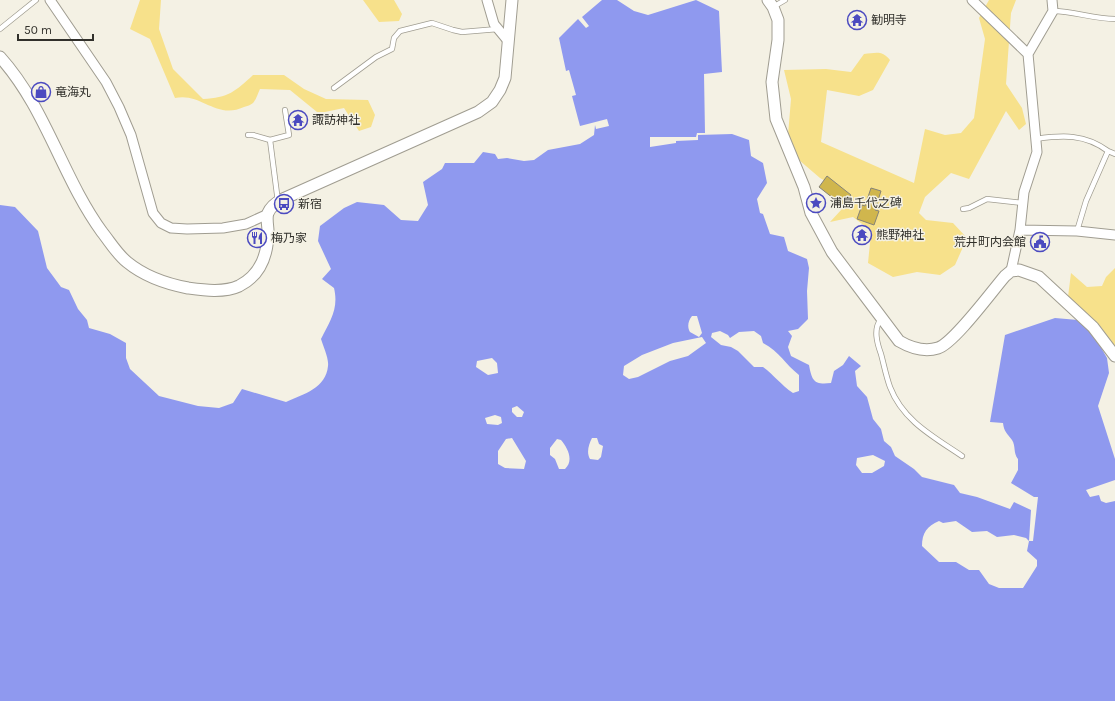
<svg xmlns="http://www.w3.org/2000/svg" width="1115" height="701" viewBox="0 0 1115 701" font-family="Karla,'Noto Sans JP',sans-serif">
	<rect width="100%" height="100%" fill="#f4f1e4"/>
	<path fill="#f7e18b" d="M140 0H161L159 29 173 69 203 99C228 98 236 91 253 75H284L304 89 326 99 368 100 375 115 371 127 359 131 344 108 325 112H317L290 90 260 89C258 93 256 100 253 103 251 105 247 106 244 107 216 120 201 92 175 98L150 39 130 29Z
		M363 0H394L402 14 399 21 379 22Z
		M989 0H1016L1011 13 1006 84 1022 108 1026 124 1019 130 1006 111 969 179 951 173 925 197 919 213 926 220 953 223 967 238 955 265 940 275 917 272 893 277 868 263 871 233 870 230 853 217 830 222 853 197 820 178 799 160 788 135 791 99 784 70 826 69 851 72 864 54C876 53 882 50 890 60L873 90 859 96 827 90 821 142 914 183 925 129 945 135 961 133 974 118 985 39 979 18Z
		M1115 268V347L1101 327 1068 297 1071 273 1087 287 1102 286 1106 277Z"/>
	<path fill="#8f99ef" fill-rule="evenodd" d="M602 0H617L634 11 648 15 696 0 719 11 722 72 704 74 705 133H697L696 137H650V147L676 143V141L698 140V135L732 134 749 140 751 156 763 163 767 183 757 199 760 213 763 214 770 234 784 237 788 251 807 259 809 268 807 291 808 319 798 329 788 331 792 336 788 347 791 356 809 365C812 381 814 385 831 383L834 371 843 365 849 356 861 366 855 371 857 386 867 397 873 419 881 429 884 441 891 447 895 456 914 469 922 477 954 485 960 493 977 497 1010 509 1014 502 1031 510 1029 541H1033L1038 497H1034L1011 483 1018 470V459C1013 453 1016 446 1012 440 1007 433 1004 432 1003 423L990 422 1005 335 1055 318 1078 320 1095 337 1107 358 1109 373 1098 406 1115 459V480L1086 490 1090 497 1099 495 1101 501 1106 503 1115 501V701H0V205L15 207 38 231 47 268 61 287 69 290 78 309 87 320 89 328 110 334 126 343V358L130 369 159 396 198 406 219 408 233 403 242 389 286 402C304 394 326 388 328 366 329 358 323 346 321 339 330 321 339 309 334 288L322 279 331 269 318 241 320 226 344 208 357 202 384 205 401 220 418 221 428 205 423 182 442 169 445 163H474L483 152 495 154 498 159 507 158 524 161 534 160 548 150 580 144 594 135 595 125 596 129 609 126 607 119 580 126 572 96 576 95 569 70 566 71 559 38 578 19 586 28 589 26 582 17ZM692 316H697L702 333 699 337 690 332C687 327 688 321 692 316ZM720 331 728 335 730 338 739 332 754 331 761 336 763 343C780 352 785 364 799 375V391L793 393C781 385 774 375 763 367H754L738 351 731 347 721 345 711 337 712 333ZM492 358 497 363 498 373 488 375 476 367 477 361ZM517 406 524 412 522 417H517L512 412V408ZM495 415 501 417 502 423 498 425 487 424 485 418ZM512 438 526 461 524 469 505 468 498 464V451L506 439ZM592 438H597L599 444 603 446 601 457 598 460 590 459C586 452 589 444 592 438ZM557 439 561 440C568 448 574 461 565 469H559L555 459 550 455V448ZM873 455 885 461 884 466 872 473H862L856 465 857 458ZM939 521 943 523 956 521 972 532 987 531 997 537 1014 535 1026 538 1029 541 1027 551 1037 560V566L1023 588H999L989 584 979 570H969L956 562H939L922 546C922 533 927 526 939 521Z"/>
	<path fill="#f4f1e4" d="M702 337 706 343 688 356 670 361 638 377 629 379 623 375 624 366 642 355 673 343Z"/>
	<path fill="#d0b64d" stroke="#868378" d="M827 176 851 195 843 206 819 187Z
		M871 188 881 191 875 210 879 211 874 225 857 219 862 205 865 206Z"/>
	<g fill="none" stroke-linecap="round" stroke-linejoin="round">
		<g stroke="#a09d91" stroke-width="6">
			<path id="service" d="M773 7 785 0
				M1053 11C1074 11 1093 19 1115 19
				M0 29 36 0
				M334 88 376 57 392 49 394 38 400 31 432 23 453 30 462 32 498 29
				M248 135H253L270 140 289 135 285 110
				M1036 139C1063 135 1085 134 1108 151L1086 201 1077 231
				M270 140 278 202
				M1108 151 1115 154
				M963 209 969 208 987 199 1023 203
				M881 319C873 329 877 343 881 354 884 365 886 376 890 387 903 421 934 437 962 456"/>
		</g>
		<g stroke="#a09d91" stroke-width="11">
			<path id="minor" d="M50 0 106 82 119 107 131 135 153 213 161 223 171 228 187 229 223 228 246 224 268 214
				M487 0 494 24 508 41
				M972 0 1028 54
				M1020 230 1024 192 1037 152 1028 54 1053 11 1052 0
				M1011 271 1020 230 1077 231 1115 235"/>
		</g>
		<g stroke="#a09d91" stroke-width="13">
			<path id="tertiary" d="M768 0 773 7 778 20V40L772 82 776 119 804 187 811 213 832 252 899 341C911 348 925 352 938 348 954 343 992 291 1005 276L1011 271 1019 270 1039 277 1093 327 1115 356
				M0 57C46 108 62 177 102 232 110 242 117 254 127 262 144 276 167 284 188 288 203 290 224 293 239 286 261 275 268 254 268 231 268 226 266 218 268 213 271 206 277 202 283 199L478 112 492 102 500 90 505 78 512 0"/>
		</g>
		<use href="#service" stroke="#fff" stroke-width="4.5"/>
		<use href="#minor" stroke="#fff" stroke-width="9"/>
		<use href="#tertiary" stroke="#fff" stroke-width="11"/>
	</g>
	<defs>
		<g id="temple-ring" transform="scale(1)"><circle r="9.5" fill="#f4f1e4" stroke="#4b4ac0" stroke-width="1.5"/><path d="M0-6L5-2H3V0L6.5 2.5H4V6H1.5V3h-3V6H-4V2.5H-6.5L-3 0V-2H-5Z" fill="#4b4ac0"/></g>
		<g id="shop-ring" transform="scale(1)"><circle r="9.5" fill="#f4f1e4" stroke="#4b4ac0" stroke-width="1.5"/><path d="M-5-2.5h2.3a2.7 3.5 0 0 1 5.4 0H5L5.5 6h-11ZM-1.5-2.5h3a1.5 2.3 0 0 0-3 0Z" fill="#4b4ac0"/></g>
		<g id="sight-ring" transform="scale(1)"><circle r="9.5" fill="#f4f1e4" stroke="#4b4ac0" stroke-width="1.5"/><path d="M0-6L1.8-2.2L6-1.7L2.9 1.2L3.7 5.4L0 3.3L-3.7 5.4L-2.9 1.2L-6-1.7L-1.8-2.2Z" fill="#4b4ac0"/></g>
		<g id="bus-ring" transform="scale(1)"><circle r="9.5" fill="#f4f1e4" stroke="#4b4ac0" stroke-width="1.5"/><path d="M-5-6H5V4H4V6H2V4H-2V6H-4V4H-5ZM-3.5-4V0h7V-4ZM-3.5 1.2v1.5H-2V1.2ZM2 1.2v1.5H3.5V1.2Z" fill="#4b4ac0"/></g>
		<g id="restaurant-ring" transform="scale(1)"><circle r="9.5" fill="#f4f1e4" stroke="#4b4ac0" stroke-width="1.5"/><path d="M-5-6h1v4h1v-4h1v4h1v-4h1v5L-1.5 .5V6h-2V.5L-5-1ZM5-6V6H3V1.5H1.5Q1.5-4 5-6Z" fill="#4b4ac0"/></g>
		<g id="civic-ring" transform="scale(1)"><circle r="9.5" fill="#f4f1e4" stroke="#4b4ac0" stroke-width="1.5"/><path d="M-.6-6.5H3V-4.5H.6V-3L4-1V1h2V6H-6V1h2V-1L-.6-3ZM-1.2 2.5V6h2.4V2.5Z" fill="#4b4ac0"/></g>
	</defs>
	<g fill-rule="evenodd">
		<use href="#temple-ring" x="857" y="20"/>
		<use href="#shop-ring" x="41" y="92"/>
		<use href="#temple-ring" x="298" y="120"/>
		<use href="#sight-ring" x="816" y="203"/>
		<use href="#bus-ring" x="284" y="204"/>
		<use href="#temple-ring" x="862" y="235"/>
		<use href="#restaurant-ring" x="257" y="238"/>
		<use href="#civic-ring" x="1040" y="242"/>
	</g>
	<g text-anchor="middle" dominant-baseline="central" stroke-width="3" stroke-linejoin="round" paint-order="stroke">
		<g font-size="12" fill="#31302b" stroke="#f4f1e4" text-anchor="start">
			<text x="871" y="20">勧明寺</text>
			<text x="55" y="92">竜海丸</text>
			<text x="312" y="120">諏訪神社</text>
			<text x="830" y="203">浦島千代之碑</text>
			<text x="298" y="204">新宿</text>
			<text x="876" y="235">熊野神社</text>
			<text x="271" y="238">梅乃家</text>
			<text x="1026" y="242" text-anchor="end">荒井町内会館</text>
		</g>
	</g>
	<path d="M18 34v6h75v-6" fill="none" stroke="#31302b" stroke-width="2"/>
	<text x="24" y="34" font-size="12" fill="#31302b" stroke="#f4f1e4" stroke-width="3" paint-order="stroke">50 m</text>
</svg>
